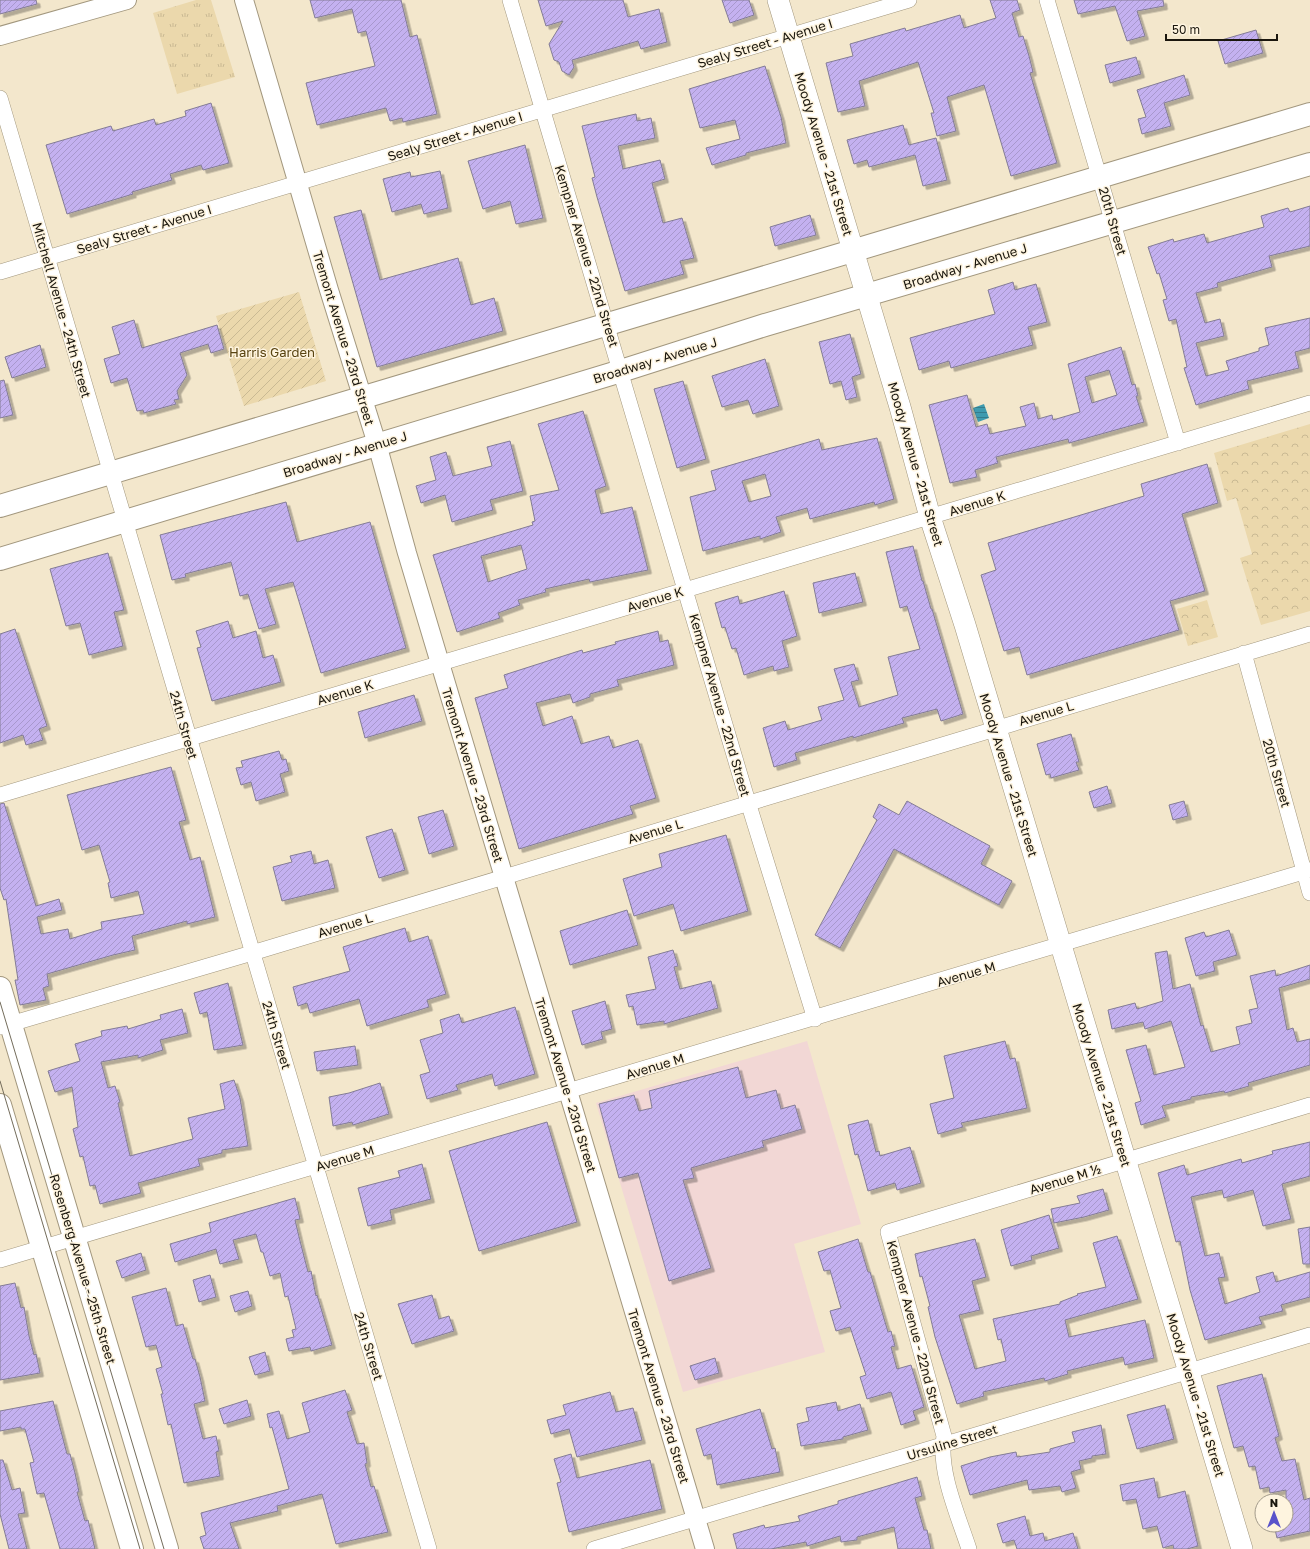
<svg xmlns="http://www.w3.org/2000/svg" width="1310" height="1549" viewBox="0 0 1310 1549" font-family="'Golos Text',sans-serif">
	<defs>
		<pattern id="grass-tufts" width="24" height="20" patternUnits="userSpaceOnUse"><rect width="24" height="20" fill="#ebd8ac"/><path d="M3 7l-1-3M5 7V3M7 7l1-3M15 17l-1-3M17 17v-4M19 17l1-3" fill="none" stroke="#c9b993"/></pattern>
		<pattern id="forest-crowns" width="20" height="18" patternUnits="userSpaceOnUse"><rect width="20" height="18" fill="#ebd8ac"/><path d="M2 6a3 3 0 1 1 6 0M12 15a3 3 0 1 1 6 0" fill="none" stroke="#c9b993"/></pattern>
		<pattern id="garden-furrows" width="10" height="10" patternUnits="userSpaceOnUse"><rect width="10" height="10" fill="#ebd8ac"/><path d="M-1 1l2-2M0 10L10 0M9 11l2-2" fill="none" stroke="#c9b993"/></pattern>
		<pattern id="water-rules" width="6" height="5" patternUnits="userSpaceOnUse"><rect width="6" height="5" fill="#3f9baf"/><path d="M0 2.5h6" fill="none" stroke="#347d8d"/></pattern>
		<pattern id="building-hatch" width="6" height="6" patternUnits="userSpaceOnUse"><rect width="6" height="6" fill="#c4b1f0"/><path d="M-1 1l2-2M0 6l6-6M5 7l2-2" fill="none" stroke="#a898cd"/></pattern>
		<filter id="shadow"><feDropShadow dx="3.5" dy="3.5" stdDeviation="0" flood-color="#0004"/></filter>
	</defs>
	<rect width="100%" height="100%" fill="#f3e7cc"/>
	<path fill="#f2d7d5" d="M807 1041 861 1224 794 1244 825 1352 683 1392 596 1103Z"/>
	<path fill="url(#grass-tufts)" d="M196 0H211L235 77 177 94 153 13Z"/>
	<path fill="url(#forest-crowns)" d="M1310 424V611L1261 625 1240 558 1252 554 1236 498 1227 501 1214 453Z
		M1207 600 1218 637 1188 646 1177 609Z"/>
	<path fill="url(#garden-furrows)" d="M299 292 326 381 244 406 216 316Z"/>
	<path fill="url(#water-rules)" d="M984 404 989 418 978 422 973 408Z"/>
	<path fill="url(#building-hatch)" stroke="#837c95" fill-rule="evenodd" filter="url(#shadow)" d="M0 0H36L37 4 0 14Z
		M310 0H401L410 37 417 35 437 114 403 122 402 118 390 121 386 108 317 125 306 83 375 66 366 31 358 33 352 9 315 18Z
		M538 0H623L628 17 659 9 667 42 641 49 638 41 572 60 574 67 569 75 562 71 559 62 554 60 549 44 563 21 546 26Z
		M722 0H749L754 15 730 23Z
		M990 0H1017L1020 10 1012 13 1019 37 1023 36 1029 56 1033 72 1030 73 1057 163 1011 176 984 85 947 97 956 131 937 136 931 113H934L918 62 859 81 865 106 838 112 826 63 853 56 850 44 905 28 906 31 960 15 964 28 996 18Z
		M1074 0H1163L1164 6 1137 11 1145 36 1127 41 1115 6 1078 14Z
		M1256 30 1263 53 1225 64 1218 41Z
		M1136 57 1141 74 1110 83 1105 65Z
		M765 66 781 117 786 143 746 153V155L712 165 706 148 740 139 735 120 700 128 689 89Z
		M1184 75 1190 95 1164 103 1171 126 1142 134 1138 119 1146 117 1137 90Z
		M211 103 229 163 203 170 201 165 170 174 172 180 132 192 133 194 67 214 46 145 111 126 113 131 154 119 156 125 186 116 185 111Z
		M636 114 637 121 651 118 655 138 618 146 623 169 660 160 665 179 652 183 663 223 682 218 694 258 680 261 684 274 625 291 597 197 592 178 595 177 582 126Z
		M903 125 909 145 936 138 947 180 923 186 915 155 869 167 867 160 854 164 847 140Z
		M525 145 543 218 516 224 510 201 483 209 468 161Z
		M440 171 448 208 424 214 421 204 392 212 383 179 410 172 411 177Z
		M1310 206V246L1269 256 1272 267 1217 283 1218 287 1196 293 1205 323 1220 319 1224 336 1196 343 1206 376 1229 370 1226 361 1259 351V348L1269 345 1265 328 1310 318V348L1295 352 1299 368 1247 381 1249 389 1196 405 1184 368 1187 367 1176 319 1169 321 1163 300 1167 299 1159 273 1157 274 1148 247 1173 239 1174 242 1204 234 1207 243 1264 227 1261 216 1288 208 1290 212Z
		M361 210 380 280 458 258 471 305 494 298 503 331 377 367 334 217Z
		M810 215 816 235 775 246 770 227Z
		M1013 282 1015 290 1036 284 1047 322 1028 327 1033 345 951 368 949 361 919 370 910 338 995 314 988 290Z
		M134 320 142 348 217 325 224 349 211 353 208 344 180 353 187 375 177 391 179 399 174 400 176 404 144 413 143 410 137 411 127 378 111 383 104 359 120 354 112 327Z
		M850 334 861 374 852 377 857 397 846 400 841 381 830 384 819 342Z
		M40 345 46 367 12 378 5 357Z
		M1121 347 1132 385 1135 384 1138 396H1136L1144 422 1069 443 1068 439 996 457 998 463 975 470 977 477 950 483 929 405 967 395 976 427 987 424 990 434 1026 426 1020 407 1034 403 1038 419 1052 415 1053 420 1080 412 1068 364ZM1109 370 1117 395 1092 403 1085 377Z
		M765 359 779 406 753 414 748 400 722 407 712 376Z
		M4 380 13 415 0 418V381Z
		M683 381 706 459 677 468 654 389Z
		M583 411 606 486 595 490 601 514 632 507 648 570 590 582 589 579 545 589 546 592 518 600 520 605 498 613 500 618 457 632 433 555 533 525 532 522 535 521 530 496 559 490 538 424ZM521 545 527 569 488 582 481 556Z
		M877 438 894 499 875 505 874 502 810 519 807 508 776 517 781 532 760 539V536L703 551 690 497 716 490 711 471 819 439 822 450ZM765 474 771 496 749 502 742 481Z
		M510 441 523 491 490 500 493 510 452 522 445 495 421 503 416 486 436 480 430 457 446 452 453 476 492 466 487 447Z
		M1207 464 1218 503 1182 514 1205 591 1170 601 1179 630 1027 675 1019 647 1004 651 981 575 996 570 988 543 1144 496 1141 484Z
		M286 502 297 542 370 522 406 648 321 673 293 582 265 589 276 624 259 629 248 594 240 596 231 562 185 574 186 577 172 580 160 535Z
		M913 546 922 581H923L931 609H932L963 714 941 721 937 709 902 718 904 723 853 738V736L795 753 797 760 774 767 763 728 785 721 788 730 822 720 818 707 844 700 834 669 854 664 859 680 851 682 859 707 898 695 888 657 920 649 907 606 900 608 886 552Z
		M108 553 124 610 114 612 123 646 89 655 80 623 66 626 50 569Z
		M855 573 863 602 819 613 813 583Z
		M784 591 797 636 782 641 789 667 774 671 773 666 744 675 736 648 732 649 725 627 722 628 715 603 738 596 740 604Z
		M228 621 233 638 256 631 263 658 273 655 281 682 212 701 197 648 201 647 196 631Z
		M15 629 47 726 39 729 43 740 26 745 23 735 0 743V634Z
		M658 631 660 642 668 640 674 665 617 680 619 686 590 694V697L573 703 570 694 536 703 543 726 572 716 581 744 609 736 613 748 638 740 656 798 630 806 633 814 519 849 475 698 508 688 504 675 582 650 583 653 616 644 615 642Z
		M414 695 422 721 365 738 358 712Z
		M1071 734 1079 762H1076L1079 770 1051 778 1050 774 1046 775 1037 744Z
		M279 751 282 760 286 759 289 771 280 774 285 792 256 801 251 782 241 785 236 768 243 767 241 761Z
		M171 767 186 820 179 822 190 860 200 857 215 917 187 924V921L132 936 135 950 113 955 47 974 49 986 43 988 46 1000 20 1005 15 980H18L6 899 4 900 0 888V804L4 803 36 906 59 899 62 910 37 917 41 934 68 929 70 939 102 929 101 922 144 914 138 891 111 898 108 883 110 882 99 845 82 850 67 795Z
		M1107 786 1112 803 1094 808 1089 792Z
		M907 801 990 846 981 864 1012 881 999 905 894 849 840 948 815 935 877 820 873 817 879 804 899 815Z
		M1184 801 1188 816 1173 820 1169 805Z
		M443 810 454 846 429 854 418 817Z
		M392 829 405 870 379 878 366 837Z
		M726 835 748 911 681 931 673 904 634 916 623 879 662 867 659 854Z
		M311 851 314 864 328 860 335 888 282 901 273 867 292 862 290 856Z
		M627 910 638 945 570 965 560 931Z
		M405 928 409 942 428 936 446 994 427 1000 429 1007 367 1026 359 999 310 1013 307 1003 298 1006 293 987 350 971 343 947Z
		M1229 930 1237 955 1213 962 1215 971 1196 976 1185 938 1204 932 1206 937Z
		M673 950 678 966 674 967 680 989 711 981 718 1008 664 1024V1021L637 1025 633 1006 629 1007 626 995 656 989 648 957Z
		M1167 951 1173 989 1190 984 1201 1026 1203 1025 1211 1052 1240 1044 1236 1027 1252 1023 1249 1010 1258 1008 1250 976 1275 970 1276 976 1310 965V979L1279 988 1287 1030 1293 1028 1297 1042 1310 1039V1065L1248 1083 1249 1086 1225 1093 1224 1091 1191 1097V1099L1162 1106 1166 1117 1141 1125 1135 1103 1141 1101 1126 1050 1146 1045 1154 1075 1185 1067 1171 1021 1145 1029 1143 1022 1112 1029 1108 1010 1135 1003 1137 1009 1163 1001 1155 953Z
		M228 983 243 1045 214 1050 207 1012 200 1014 194 993Z
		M605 1001 612 1029 601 1032 603 1039 582 1045 572 1011Z
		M515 1007 535 1074 495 1086 492 1074 456 1085 458 1090 427 1099 420 1075 430 1072 420 1040 443 1033 440 1020 459 1014 462 1023Z
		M182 1009 188 1033 160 1040 163 1050 138 1058V1055L101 1062 108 1088 115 1086 120 1102 118 1103 130 1156 193 1139 188 1118 225 1109 220 1084 234 1080 240 1098 248 1146 222 1150V1153L198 1159 200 1166 138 1183 141 1193 100 1204 95 1185 90 1186 83 1156 80 1157 73 1129 78 1127 72 1087 55 1092 48 1071 80 1061 75 1044 102 1036 101 1031 127 1026 128 1029 161 1019 160 1015Z
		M1005 1041 1010 1059 1015 1058 1027 1108 961 1123 963 1127 938 1134 930 1104 954 1098 944 1056Z
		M355 1046 358 1065 317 1071 314 1052Z
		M738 1067 746 1098 776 1090 781 1109 795 1105 802 1129 762 1141 764 1147 691 1168 694 1178 683 1180 711 1268 669 1281 638 1173 619 1178 599 1104 634 1095 639 1111 652 1108 649 1091Z
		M380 1083 389 1114 353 1125 352 1122 333 1126 329 1097 349 1093Z
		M868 1120 876 1152 879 1151 880 1156 910 1147 921 1183 897 1190 895 1183 868 1191 858 1154 855 1155 848 1125Z
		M547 1122 577 1222 479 1251 449 1151Z
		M1310 1142V1176L1282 1184 1291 1219 1263 1226 1253 1190 1224 1198 1222 1190 1191 1197 1205 1256 1219 1253 1225 1277 1218 1278 1225 1304 1260 1292 1256 1277 1273 1272 1276 1282 1310 1272V1297L1281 1305 1283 1311 1259 1317 1262 1324 1205 1340 1190 1290 1180 1241 1176 1242 1158 1173 1184 1165 1187 1175 1241 1159 1242 1163 1273 1154 1272 1151Z
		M422 1164 431 1199 390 1210 392 1220 368 1226 358 1188 400 1177 398 1171Z
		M1103 1189 1109 1210 1084 1217 1054 1223 1051 1209 1080 1203 1077 1196Z
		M295 1198 300 1219 295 1220 300 1241 308 1272 311 1271 316 1296 317 1295 332 1345 311 1351 310 1347 289 1351 286 1339 294 1337 292 1330 296 1329 288 1296 285 1297 280 1273 270 1276 263 1252H261L256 1234 233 1240 239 1259 220 1264 216 1249 175 1262 170 1244 211 1232 209 1223Z
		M1049 1215 1059 1248 1031 1256 1032 1260 1011 1266 1001 1230Z
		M1310 1227V1264H1303L1298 1229Z
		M1117 1236 1138 1299 1065 1320 1069 1337 1145 1320 1154 1358 1125 1365 1123 1357 1067 1371 1068 1374 1045 1381 1044 1378 983 1392 984 1396 957 1404 935 1337 928 1307 930 1306 922 1276 920 1277 915 1254 975 1239 986 1277 972 1281 980 1310 959 1315 975 1369 1006 1361 1001 1339 998 1340 993 1319 1060 1304V1302L1078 1295 1077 1294 1106 1287 1093 1243Z
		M858 1239 868 1272H870L888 1332 891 1331 895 1346 891 1347 897 1369 911 1365 924 1407 913 1411 916 1420 901 1425 891 1392 867 1399 860 1377 866 1375 850 1327 836 1331 830 1311 841 1308 830 1270 824 1271 818 1252Z
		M141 1253 146 1270 122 1278 116 1261Z
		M210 1275 216 1297 199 1302 193 1280Z
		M15 1283 21 1308 24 1307 29 1336 34 1355 36 1354 40 1373 0 1380V1286Z
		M166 1288 176 1326 183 1324 193 1359H195L200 1377 205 1401 194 1404 203 1439 216 1436 219 1451 216 1452 220 1476 184 1483 171 1424 168 1425 161 1394H163L156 1369 162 1367 156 1345 146 1347 132 1297Z
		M248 1291 252 1306 235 1312 230 1296Z
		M432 1295 439 1319 449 1316 454 1331 412 1344 398 1304Z
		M265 1352 270 1371 255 1375 249 1357Z
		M715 1358 719 1373 695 1380 690 1366Z
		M1262 1374 1279 1436 1275 1438 1282 1461 1295 1459 1304 1500 1310 1498V1531L1277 1538 1274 1525H1286V1490L1270 1493 1269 1487 1260 1489 1255 1466 1249 1467 1243 1446 1234 1448 1217 1386Z
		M345 1390 352 1410 347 1412 357 1444 364 1443 367 1463 365 1464 371 1487 374 1486 388 1532 336 1544 322 1494 277 1506 278 1511 230 1523 239 1549H204L200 1537 206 1535 201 1513 289 1489 272 1427 270 1428 267 1414 279 1411 287 1439 310 1432 302 1403Z
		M610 1392 616 1412 633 1408 642 1440 577 1457 569 1429 551 1434 547 1420 566 1415 563 1405Z
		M247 1400 251 1416 224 1424 219 1409Z
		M53 1401 67 1454H70L75 1473 79 1492H77L85 1521 88 1520 95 1549H60L44 1493 37 1494 30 1463 34 1462 25 1429H21V1427L0 1431V1411Z
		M836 1402 838 1411 860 1404 868 1430 843 1437V1439L801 1446 797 1424 809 1421 806 1408Z
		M1165 1405 1174 1439 1137 1449 1127 1415Z
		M760 1409 772 1449 775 1448 780 1472 717 1485 711 1454 704 1456 696 1429Z
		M1101 1425 1106 1454 1092 1456V1458L1079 1461 1081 1469 1071 1472 1076 1488 1062 1492 1060 1486 1029 1490 1027 1480 970 1495 961 1466 990 1457 1016 1452 1017 1457 1050 1452V1449L1075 1442 1072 1432Z
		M571 1454 577 1478 650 1460 662 1509 569 1532 557 1483 561 1482 554 1459Z
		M0 1460H3L12 1490 20 1488 25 1513 18 1514 27 1549H9L0 1514Z
		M917 1477 922 1496 915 1498 924 1530H927L931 1549H898L894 1527 857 1537V1540L841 1542 840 1536 807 1546 806 1542 771 1549H737L733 1534 764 1525 765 1528 800 1521 798 1516 838 1504V1501Z
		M1154 1478 1158 1498 1185 1491 1198 1546 1187 1549H1174L1173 1545 1163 1548 1157 1526 1143 1529 1136 1499 1123 1501 1120 1485Z
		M1025 1516 1030 1536 1043 1533 1045 1541 1073 1533 1078 1549H1017L1014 1540 1003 1543 997 1524Z"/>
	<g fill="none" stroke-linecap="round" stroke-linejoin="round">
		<g stroke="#a2977e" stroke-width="16">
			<path id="minor" d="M510 0 748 802 815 1019
				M1047 0 1178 443
				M0 98 429 1549
				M0 272 909 0
				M1244 653 1310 893
				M0 795 1310 403
				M0 1027 252 953 1310 634
				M0 1260 1310 870
				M594 1549 1310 1335
				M969 1549C958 1515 938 1471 944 1436L888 1232 1310 1105"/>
		</g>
		<g stroke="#a2977e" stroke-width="20">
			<path id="tertiary" d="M244 0 329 290 377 444 407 553 705 1549
				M0 36 127 0"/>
		</g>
		<g stroke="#a2977e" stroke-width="22">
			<path id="secondary" d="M778 0 900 407 930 517 965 625 1242 1549"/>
		</g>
		<g stroke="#a2977e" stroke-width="24">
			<path id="primary" d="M0 506 1310 114
				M0 559 621 371 765 325 1310 164
				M0 988 167 1549
				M0 1105 132 1549"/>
		</g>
		<use href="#minor" stroke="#fff" stroke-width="15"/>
		<use href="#tertiary" stroke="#fff" stroke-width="18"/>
		<use href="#secondary" stroke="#fff" stroke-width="21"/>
		<use href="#primary" stroke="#fff" stroke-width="22"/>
		<path stroke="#736c5b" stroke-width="1" d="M0 1002 164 1549
			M0 1081 140 1549"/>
	</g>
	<g text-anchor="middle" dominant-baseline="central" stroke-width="3" stroke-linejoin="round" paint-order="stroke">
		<g font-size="13" fill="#1a160d" stroke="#fef4df">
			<text transform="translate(765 43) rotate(-17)">Sealy Street - Avenue I</text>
			<text transform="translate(455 136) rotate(-17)">Sealy Street - Avenue I</text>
			<text transform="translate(824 154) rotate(73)">Moody Avenue - 21st Street</text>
			<text transform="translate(1113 221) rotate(74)">20th Street</text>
			<text transform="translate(144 229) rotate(-17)">Sealy Street - Avenue I</text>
			<text transform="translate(587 256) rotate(73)">Kempner Avenue - 22nd Street</text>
			<text transform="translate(965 266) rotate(-17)">Broadway - Avenue J</text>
			<text transform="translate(62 310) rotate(74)">Mitchell Avenue - 24th Street</text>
			<text transform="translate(344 338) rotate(73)">Tremont Avenue - 23rd Street</text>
			<text transform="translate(655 360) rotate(-17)">Broadway - Avenue J</text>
			<text transform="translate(345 454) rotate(-17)">Broadway - Avenue J</text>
			<text transform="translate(916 464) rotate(74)">Moody Avenue - 21st Street</text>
			<text transform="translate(977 503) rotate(-17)">Avenue K</text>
			<text transform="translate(655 599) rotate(-17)">Avenue K</text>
			<text transform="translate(345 692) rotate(-17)">Avenue K</text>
			<text transform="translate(720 705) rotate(74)">Kempner Avenue - 22nd Street</text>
			<text transform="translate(1046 713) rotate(-17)">Avenue L</text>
			<text transform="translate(184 725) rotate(74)">24th Street</text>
			<text transform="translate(1277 773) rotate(74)">20th Street</text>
			<text transform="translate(473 775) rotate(73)">Tremont Avenue - 23rd Street</text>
			<text transform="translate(1009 775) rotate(73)">Moody Avenue - 21st Street</text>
			<text transform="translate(655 831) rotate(-17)">Avenue L</text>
			<text transform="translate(345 925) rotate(-17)">Avenue L</text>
			<text transform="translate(966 974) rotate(-16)">Avenue M</text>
			<text transform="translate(277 1035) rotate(73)">24th Street</text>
			<text transform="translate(655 1066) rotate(-17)">Avenue M</text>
			<text transform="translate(566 1085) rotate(73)">Tremont Avenue - 23rd Street</text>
			<text transform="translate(1102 1085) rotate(73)">Moody Avenue - 21st Street</text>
			<text transform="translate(345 1158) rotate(-17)">Avenue M</text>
			<text transform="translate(1065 1179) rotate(-17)">Avenue M ½</text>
			<text transform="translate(83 1269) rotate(73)">Rosenberg Avenue - 25th Street</text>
			<text transform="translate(916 1332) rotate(75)">Kempner Avenue - 22nd Street</text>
			<text transform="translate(369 1346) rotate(73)">24th Street</text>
			<text transform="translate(1196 1395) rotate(73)">Moody Avenue - 21st Street</text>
			<text transform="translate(659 1396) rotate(73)">Tremont Avenue - 23rd Street</text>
			<text transform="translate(952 1442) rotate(-17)">Ursuline Street</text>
		</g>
		<g font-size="13" fill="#594411" stroke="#fef4df">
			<text x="272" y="352">Harris Garden</text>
		</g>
	</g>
	<g transform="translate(1274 1513)"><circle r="19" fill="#fef4df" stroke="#a39b8b"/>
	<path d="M0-3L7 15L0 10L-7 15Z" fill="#5952ca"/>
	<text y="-6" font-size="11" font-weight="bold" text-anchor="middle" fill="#1a160d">N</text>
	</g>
	<path d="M1166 34v6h111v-6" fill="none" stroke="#1a160d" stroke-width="2"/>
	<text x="1172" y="34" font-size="12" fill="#1a160d" stroke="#fef4df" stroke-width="3" paint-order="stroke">50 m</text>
</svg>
